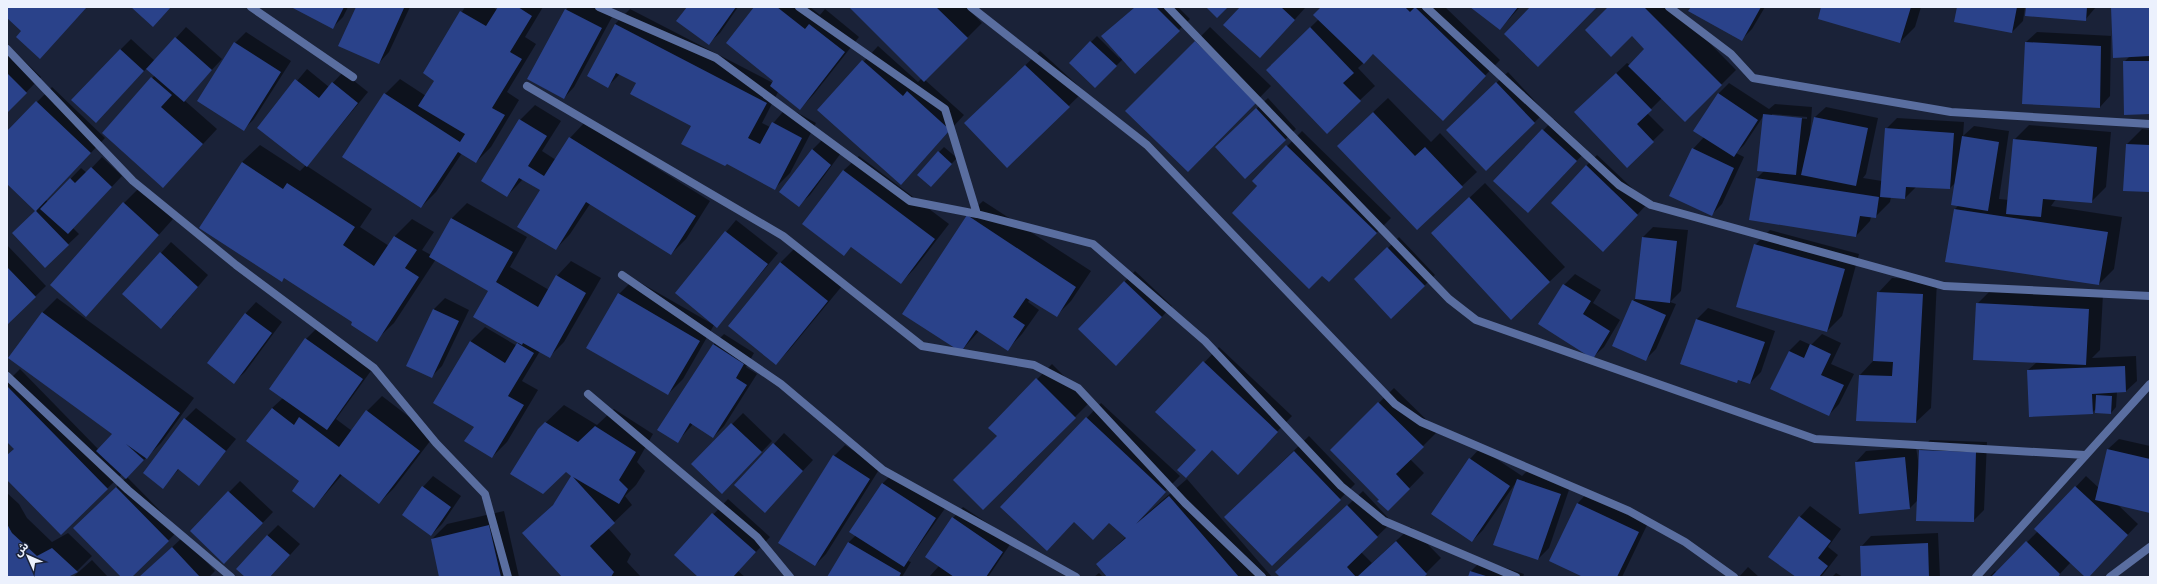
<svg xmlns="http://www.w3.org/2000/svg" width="2157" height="584" viewBox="0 0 2157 584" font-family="Helvetica,'Noto Sans Arabic',sans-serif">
	<rect width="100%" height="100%" fill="#1a2238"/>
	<path fill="#0007" fill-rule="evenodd" d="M7 7H87L40 57 23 31 7 17Z
		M293 7H348L343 17 333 27Z
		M357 7H410L389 52 379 63 340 46Z
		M465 7H493L497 10 499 7H543L525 37 536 44 507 92 519 100 491 147 476 162 462 153 436 192 421 207 385 94 400 79 426 96 435 80 424 73Z
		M568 7H593L612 17 574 87 564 98 528 79Z
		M688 7H738L720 33 709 43Z
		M755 7H810L820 15 825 9 859 37 814 94 800 109 778 92 762 123 770 127 787 107 816 123 790 173 775 188 637 83 620 74 608 86 615 24 630 9 773 83 775 81Z
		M851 7H966L982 23 925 80 964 115 901 183 819 110 878 46 918 82 922 78Z
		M1135 7H1178L1190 19 1135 73 1123 59 1095 87 1070 63 1097 36 1120 59 1113 26Z
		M1241 7H1304L1305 8 1271 46Z
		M1322 7H1445L1500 60 1457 105 1374 53 1358 68 1375 86 1360 100 1282 55 1319 19Z
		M1471 7H1520L1500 29Z
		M1609 7H1674L1736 70 1685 121 1662 98 1647 113 1664 130 1627 166 1586 102 1627 63 1630 65 1646 49Z
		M1692 7H1765L1752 29 1741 40Z
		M1823 7H1921L1915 27 1900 42Z
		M1958 7H2025L2023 21 2012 32Z
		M2027 7H2096L2085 20Z
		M2112 7H2150V113L2124 62 2130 56 2113 36H2111L2110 96 2100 107 2026 42 2037 32 2113 36Z
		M186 27 222 59 184 100 217 129 163 187 103 133 155 75 147 68 106 111 120 50 131 39 155 61Z
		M1210 27 1271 86 1188 171 1127 111Z
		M246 32 291 61 254 119 243 130 235 43Z
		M7 44 41 77 7 112Z
		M1040 51 1084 91 1007 166 981 108Z
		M307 69 329 87 343 72 368 92 307 166 372 209 360 227 389 246 395 236 412 219 434 232 422 250 431 255 452 218 467 203 527 237 510 267 549 290 557 276 571 261 601 278 564 342 550 356 540 351 522 381 538 390 507 442 492 457 475 426 470 342 485 327 517 346 519 342 490 290 436 259 394 323 376 340 354 321 285 277 282 281 242 162 260 145 300 171 306 165 258 128Z
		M1508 72 1545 112 1486 170 1458 119Z
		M1729 83 1769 109 1775 104 1812 107 1810 135 1815 117 1826 107 1878 118 1866 174 1863 178 1882 181 1886 129 1897 118 1964 122 1963 136 1974 126 2009 131 1999 199 2009 200 2014 140 2029 125 2111 132 2106 187 2091 202 2056 199 2051 206 2122 217 2114 269 2099 284 1955 209 1959 205 1956 182 1950 188 1916 187 1905 198 1891 197 1890 202 1875 217H1871L1870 221 1856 236 1751 219 1757 178 1764 171V115L1744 145 1736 153 1744 157 1722 204 1711 215 1693 149 1704 137 1718 94ZM1772 114 1807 117V119L1772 116Z
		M52 87 105 138 46 200 48 202 81 168 87 173 102 157 122 176 73 228 79 234 45 266 24 223 37 211 7 183V132Z
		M1268 98 1296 129 1245 178 1227 136Z
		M1388 98 1431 142 1440 133 1477 172 1462 186 1353 131Z
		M535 105 561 121 542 151 556 160 570 138 584 123 710 201 686 239 671 254 590 204 570 234 556 249 541 190 523 179 507 196 482 180 520 120Z
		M1554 119 1587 150 1539 201 1495 181Z
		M2142 129 2150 130V191L2127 144Z
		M1302 131 1391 218 1329 281 1253 181Z
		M823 139 841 153 810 195 799 205 812 150Z
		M944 147 957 158 936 180 939 152Z
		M1597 155 1648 203 1614 240 1586 166Z
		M859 156 949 224 915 268 901 283 852 246 844 255 803 224 844 170Z
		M1485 183 1565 267 1511 318 1447 219Z
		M139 188 173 219 86 316 124 203Z
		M983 201 1091 271 1071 301 1056 316 1030 299 1028 302 1039 310 1022 334 1008 349 979 331 961 351 968 215Z
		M736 220 778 253 717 326 676 293Z
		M1653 227 1688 230 1681 291 1670 302 1676 304 1656 349 1645 360 1633 301 1636 298 1643 237Z
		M1770 230 1859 254 1842 316 1827 331 1755 245Z
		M1399 237 1435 275 1424 286 1356 280Z
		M171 242 208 275 172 317 161 253Z
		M7 245 46 286 7 324Z
		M795 248 842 286 790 349 776 364 780 263Z
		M1135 271 1172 306 1127 354 1079 329Z
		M1575 274 1601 290 1593 303 1620 320 1604 347 1593 357 1539 324 1564 285Z
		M1892 278 1937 280 1931 408 1916 422 1857 420 1860 375 1874 360 1878 293Z
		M634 279 714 325 683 379 668 394 619 294Z
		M1992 289 2103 294 2100 350 2092 358 2136 356 2137 381 2126 391 2117 392 2116 407 2111 413 2096 409 2092 413 2028 370 2037 362 1977 304Z
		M57 298 194 398 161 443 127 477 179 530 131 577H122L85 517 126 478 122 474 61 534 7 479V457L15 449 7 441V382L20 369 99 450 113 434 9 358 43 312Z
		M445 298 469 310 442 366 431 377 407 365 434 309Z
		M256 302 282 322 245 372 234 382 208 363 246 313Z
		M1708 308 1775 331 1761 372 1750 383 1739 379 1736 382 1682 363 1697 319Z
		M317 328 373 368 336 419 352 431 367 411 382 396 434 436 394 488 379 503 342 475 314 507 301 481 272 408 283 398 271 389 306 339Z
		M724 334 754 353 746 367 757 374 724 426 713 437 693 424 677 442 713 345Z
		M1822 334 1841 343 1831 364 1854 374 1839 404 1829 415 1789 351 1800 340 1811 345Z
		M1219 347 1292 416 1252 458 1212 449 1198 450 1157 412Z
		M1052 364 1090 402 983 509 998 436 989 428Z
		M1394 388 1438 431 1410 459 1424 473 1388 510 1380 500 1331 450Z
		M1101 403 1180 476 1123 534 1109 522H1074L1002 507Z
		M564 405 597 425 614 409 653 434 637 462 645 471 636 485 625 496 632 505 608 528 631 554 627 562 641 577H563L523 533 557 501 572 475 539 429Z
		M196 408 236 439 199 484 179 469 163 487 185 419Z
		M743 413 772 441 733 482 693 464Z
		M784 433 813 460 775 501 774 444Z
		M1309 436 1355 484 1340 499 1241 502Z
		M2119 439 2150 446V512L2117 504 2138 524 2087 577 2071 562 2057 577H1989L1995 571 1997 573 2038 531 2036 529 2086 476 2099 488 2108 449Z
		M1930 440 1987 442 1984 510 1973 521 1918 500 1910 508 1856 462 1866 451 1916 447 1919 467 1920 450Z
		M845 445 880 468 826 554 815 565 834 456Z
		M1480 448 1522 476 1529 469 1571 484 1549 548 1538 559 1517 481 1483 530 1472 541 1470 459Z
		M893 473 946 507 908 561 911 562 902 577H828L849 542 856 535 851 531 883 483Z
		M433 476 461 496 442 524 431 535 423 487Z
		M1187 479 1272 577H1108L1097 564 1127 536 1125 535 1143 517Z
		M240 481 273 512 235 552 191 531Z
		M1363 491 1392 522 1361 552 1372 563 1411 527 1441 558 1422 577H1281L1291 558Z
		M1588 492 1649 521 1622 577H1585L1551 561 1578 503Z
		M7 493 19 504 27 518 52 542 68 533 92 556 77 571 66 577H7Z
		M728 499 770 537 738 571 745 577H699L675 555Z
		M1810 506 1841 529 1828 547 1838 555 1821 577H1797L1800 517Z
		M963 507 1013 540 988 577H929L939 566 953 518Z
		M504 511 519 577H440L432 539 447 524Z
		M278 525 300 544 270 577H246L267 536Z
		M1938 533 1940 577H1862L1861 547 1871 536Z
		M183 537 215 571 209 577H140Z
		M92 560 108 577H73Z
		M1482 560 1524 574 1523 577H1469L1471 571Z
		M1748 567 1759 577H1739Z
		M1099 573 1103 577H1094Z
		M1836 573 1843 577H1832Z"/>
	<path fill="#2a428a" d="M7 7H87L40 59 16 37 21 31 7 18Z
		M131 7H171L153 27Z
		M291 7H344L333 29Z
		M356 7 404 8 379 64 338 46Z
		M498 7H518L532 16 510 52 522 59 492 108 505 115 476 163 458 152 421 208 342 157 384 93 460 142 465 134 418 106 434 81 423 73 460 11 486 26Z
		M687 7H736L709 45 676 21Z
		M754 7H777L805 29 809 24 845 52 800 110 770 86 773 81 726 43Z
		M849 7H936L968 38 924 82Z
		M1135 7H1156L1180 31 1135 74 1101 36Z
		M1206 7H1228L1217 18Z
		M1240 7H1281L1295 20 1260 58 1223 25Z
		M1321 7H1405L1410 12 1415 7 1486 76 1443 121 1373 54 1364 64 1313 15Z
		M1470 7H1518L1500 30Z
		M1530 7H1597L1538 67 1504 34Z
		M1608 7H1644L1722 85 1685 122 1628 66 1644 49 1632 36 1611 57 1585 30Z
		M1691 7H1761L1742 41 1688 11Z
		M1821 7H1911L1900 43 1818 19Z
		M1957 7H2017L2012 33 1954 22Z
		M2026 7H2087L2086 21 2025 16Z
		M2111 7H2150V56L2113 58Z
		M565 9 602 28 564 99 527 79Z
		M615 24 767 103 748 138 760 144 772 122 802 138 775 190 727 164 725 166 681 144 691 126 630 94 636 83 616 73 608 88 587 76Z
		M1310 27 1354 73 1343 83 1361 101 1327 134 1266 70Z
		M175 37 212 70 184 102 146 69Z
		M1090 41 1117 66 1095 88 1069 63Z
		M1195 41 1257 102 1188 172 1125 111Z
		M234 42 281 72 244 131 197 101Z
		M2025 42 2101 46 2100 108 2022 104Z
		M120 49 144 71 96 123 71 100Z
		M862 60 903 96 907 91 950 130 901 185 817 110Z
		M2123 61H2150V114L2124 115Z
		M1025 65 1070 107 1007 168 964 123Z
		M7 73 27 93 7 113Z
		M1616 73 1652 110 1637 124 1654 142 1627 168 1574 112Z
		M151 77 172 95 161 107 203 144 163 188 102 133Z
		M295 79 319 98 332 82 358 103 307 167 257 128Z
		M1496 82 1535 123 1486 171 1446 130Z
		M1718 93 1758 120 1734 157 1693 131Z
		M36 101 91 153 36 211 69 245 45 268 12 233 35 211 7 184V131Z
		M1256 108 1286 140 1245 179 1215 147Z
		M1373 112 1415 156 1425 147 1463 187 1417 230 1337 146Z
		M1763 114 1802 118 1796 175 1757 171Z
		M1814 117 1868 128 1856 186 1801 175Z
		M519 119 547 136 528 166 544 176 569 137 696 216 671 255 586 202 556 250 517 227 540 190 519 178 507 197 481 181Z
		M1885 128 1954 133 1950 189 1906 187 1905 199 1880 197Z
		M1542 129 1577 161 1528 213 1493 181Z
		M1962 136 1999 142 1988 211 1951 205Z
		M2013 139 2097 147 2092 203 2043 199 2041 217 2006 214Z
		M2126 144 2150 145V192L2123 191Z
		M1286 145 1377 233 1329 282 1322 276 1309 289 1232 213 1257 186 1252 181Z
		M1692 148 1734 168 1712 216 1669 196Z
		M812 149 831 165 799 207 779 192Z
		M938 151 952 164 931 187 917 175Z
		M242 162 283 189 287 183 355 227 343 245 374 266 394 236 417 250 405 268 419 277 377 342 351 325 352 322 284 278 282 282 199 228Z
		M1586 165 1638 215 1603 252 1551 203Z
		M91 167 112 187 68 234 40 209 70 178 75 183Z
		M843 170 935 239 901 284 851 247 844 256 802 224Z
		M1756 178 1879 197 1876 218 1860 216 1856 237 1749 220Z
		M1469 197 1550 282 1511 320 1431 233Z
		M123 202 159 235 86 317 50 285Z
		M1954 209 2108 232 2099 285 1945 262Z
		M967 215 1076 287 1057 317 1026 298 1013 317 1025 325 1008 351 976 330 961 352 902 314Z
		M451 218 513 252 496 282 538 307 556 275 586 293 550 358 523 343 522 345 473 317 488 291 429 257Z
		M725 231 768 264 717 328 675 293Z
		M1642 237 1677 241 1670 303 1635 299Z
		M1754 244 1845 269 1827 332 1736 307Z
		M1387 247 1425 286 1391 319 1354 279Z
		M160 252 198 287 161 329 122 294Z
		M780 262 828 301 776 365 728 326Z
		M7 267 36 297 7 325Z
		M1124 281 1162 317 1116 366 1078 329Z
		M1563 284 1591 301 1583 314 1610 331 1593 359 1538 324Z
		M1877 292 1923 294 1916 423 1856 421 1859 375 1892 376 1893 362 1873 361Z
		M618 293 700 341 668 395 586 348Z
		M1632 300 1666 315 1646 361 1612 346Z
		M1976 303 2089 309 2086 365 1973 360Z
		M433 309 459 321 432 378 406 366Z
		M42 312 180 413 147 459 126 444 144 460 126 479 96 451 112 434 8 358Z
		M245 313 272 333 234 384 207 363Z
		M1696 319 1765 342 1750 384 1738 380 1737 383 1680 364Z
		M305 338 363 379 327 430 269 389Z
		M470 341 505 363 517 343 534 353 508 396 524 405 492 458 464 441 474 427 433 403Z
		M713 344 744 364 736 378 747 385 713 438 690 423 678 443 657 430Z
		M1810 344 1831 354 1821 375 1844 385 1829 416 1770 389 1789 351 1804 358Z
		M1203 361 1278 432 1238 475 1212 450 1186 478 1177 470 1196 450 1155 412Z
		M2125 366 2126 392 2092 394 2093 414 2029 417 2027 370Z
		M1036 378 1076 418 983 510 953 480 997 436 988 428Z
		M7 386 108 489 61 535 7 480V455L14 449 7 442Z
		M2096 395 2112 396 2111 414 2095 413Z
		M1378 402 1424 447 1396 474 1410 489 1388 511 1377 501 1379 500 1330 450Z
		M272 408 294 425 299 417 339 447 366 410 420 451 379 504 340 474 314 508 292 491 299 481 246 441Z
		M1086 417 1166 492 1136 524 1169 496 1239 577H1107L1096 564 1126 538 1109 523 1093 540 1074 522 1047 551 1000 507Z
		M184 418 226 451 199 486 178 469 163 489 143 473Z
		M545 422 578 442 595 426 636 452 619 480 628 489 619 504 573 477 615 523 590 546 614 572 611 577H562L522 533 553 505 571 476 566 472 543 494 510 474 538 429Z
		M731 423 762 452 722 494 691 464Z
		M773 443 803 471 765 513 734 485Z
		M2107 449 2150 459V513L2095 500Z
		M1919 450 1976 452 1974 522 1916 521Z
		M1294 451 1341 500 1272 566 1224 517Z
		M833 455 870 479 815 566 778 543Z
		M1905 457 1910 509 1859 514 1855 462Z
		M1469 458 1510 486 1472 542 1431 514Z
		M1517 479 1561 494 1538 560 1493 545Z
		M882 483 936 518 904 567 849 532Z
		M422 486 451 507 431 536 402 515Z
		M2075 486 2128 535 2089 577H2085L2034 529Z
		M116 487 169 541 132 577H121L73 528Z
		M228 491 263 523 224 564 190 531Z
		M1577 503 1639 532 1617 577H1583L1549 561Z
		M1347 505 1378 537 1347 567 1356 577H1280L1275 572Z
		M712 513 756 552 733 577H698L674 555Z
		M1799 516 1831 541 1818 558 1828 566 1819 577H1796L1768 557Z
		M952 517 1003 552 986 577H954L925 557Z
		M7 524 12 533 37 556 52 548 78 572 68 577H7Z
		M489 525 501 577H439L431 539Z
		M267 535 290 555 270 577H245L236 569Z
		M1396 541 1427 574 1424 577H1357Z
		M2026 541 2060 574 2058 577H1991Z
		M848 542 901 573 899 577H827Z
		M1928 543 1929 577H1861L1860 546Z
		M172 547 200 577H139Z
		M1470 571 1489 577H1468Z"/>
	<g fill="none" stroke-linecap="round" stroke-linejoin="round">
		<path stroke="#5a6ea0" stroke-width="8" d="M251 7 353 77
			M599 7 716 58 910 201 977 214
			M799 7 945 109 977 214 1093 244 1205 341 1341 486 1384 521 1516 577
			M971 7 1147 145 1395 404 1421 422 1629 511 1685 542 1734 577
			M1168 7 1449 299 1476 320 1815 439 2085 455
			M1426 7 1619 185 1651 205 1944 286 2150 296
			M1669 7 1731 54 1753 78 1951 112 2150 124
			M7 49 133 181 236 265 374 368 436 443 485 494 508 577
			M527 86 783 236 922 346 1034 365 1078 388 1185 503 1262 577
			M622 275 781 384 883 470 1076 577
			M7 376 128 490 231 577
			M588 394 757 537 790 577
			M1976 577 2150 384
			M2110 577 2150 547"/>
	</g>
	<rect width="2157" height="584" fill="none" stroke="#ecf1fd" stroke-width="16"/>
	<g transform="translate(28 556) rotate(315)" stroke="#1a2238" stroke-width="3" paint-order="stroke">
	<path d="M0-3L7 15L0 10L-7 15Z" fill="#ecf1fd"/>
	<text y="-6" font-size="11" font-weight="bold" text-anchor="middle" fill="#ecf1fd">ش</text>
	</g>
</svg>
